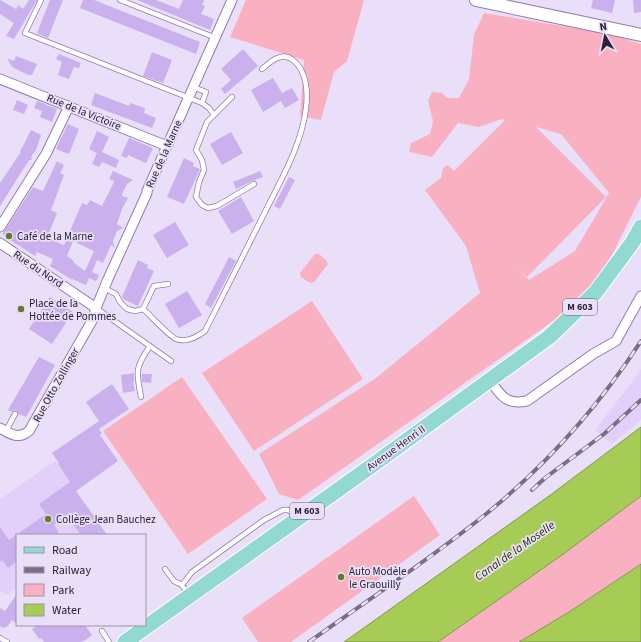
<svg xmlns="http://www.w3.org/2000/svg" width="641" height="642" viewBox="0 0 641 642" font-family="'Source Sans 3',sans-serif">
	<rect width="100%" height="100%" fill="#e9dff8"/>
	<path fill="#e2d0fa" d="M641 369V420L612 444 595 430 635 378Z
		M55 461 78 493 77 494 78 496 79 495 107 535H17V588L6 595 0 591V499Z"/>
	<path fill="#f9b1c1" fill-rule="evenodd" d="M246 0H364L347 61 334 72 321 120 300 116 304 60 230 37Z
		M484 13 611 34 641 44V197L593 293 298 500 279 494 259 454 376 378 480 293 466 246 425 190 441 178 443 168 448 165 454 171 505 120 502 119 479 127 458 123 432 157 409 152 411 143 430 134 433 121 428 101 432 92 442 93 447 98H459L469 79 474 35ZM536 127 561 134 609 193 575 251 529 280 514 264 527 277 606 197Z
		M315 254H319L326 260 328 264 314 282 310 283 301 277 300 273Z
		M312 301 363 379 254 451 202 373Z
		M182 377 267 499 188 554 103 431Z
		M414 496 440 535 291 642H258L242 618Z
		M641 496V564L569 612 519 642H438L562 555Z"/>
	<path fill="#a7cc56" stroke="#82994d" d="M641 427V496L562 555 438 642H344L549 496Z
		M641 564V642H519L569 612Z"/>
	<path fill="#cab0ec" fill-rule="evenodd" d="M0 0 16 9 18 5 23 9 29 0H37L14 39 6 36 14 23 0 14Z
		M50 0H63L48 38 37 33Z
		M83 0H94L200 42 196 54 80 8Z
		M137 0H156L179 9 183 0H204L202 5 205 6 201 14 214 19 210 30Z
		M593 0H615L612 13 591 8Z
		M633 0H641V12L634 13Z
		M243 49 258 66 225 94 221 89 231 80 221 69Z
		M152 52 172 60 163 83 143 76Z
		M59 54 81 63 79 68 74 67 69 79 58 75 62 62 56 59Z
		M16 56 37 64 32 75H28L12 67 7 58 14 61Z
		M273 78 282 93 292 88 299 100 285 108 281 101 263 112 251 90Z
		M95 93 129 106 130 103 145 108 144 113 156 118 152 128 91 105Z
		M17 100 28 105 24 114 13 110Z
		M37 101 57 109 52 122 40 117 42 111 34 108Z
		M68 124 79 129 69 154 56 149Z
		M31 130 41 135 36 150 31 157 32 160H29L0 206V183L19 155 21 152 20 151 24 144Z
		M97 131 109 137 102 152 119 160 116 168 102 162 99 167 92 164 97 153 89 149Z
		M231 132 243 153 222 165 210 144Z
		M129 138 153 148 146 163 128 155 127 158 121 156Z
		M184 158 194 163 193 166 200 169 184 204 167 197Z
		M57 161 64 165 60 173 64 175 51 210 57 213 47 238 64 245 82 203 87 205 90 200 102 206 114 182V181L109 179 113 171 133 180 127 184 122 194V196L128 198 122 209 117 224 123 228 117 231 113 241 115 248 111 245 103 263 97 260 92 272 99 275 96 281 89 278 86 285 72 279V280L50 266 53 259 37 252 35 256 4 236 3 233 33 187 43 191ZM73 241 94 251 85 271 73 262 74 261 67 256Z
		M260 171 263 177 252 181 236 189 233 182Z
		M289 177 295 180 280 209 274 206Z
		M241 197 254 221 232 234 218 211Z
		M175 222 189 245 167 258 153 235Z
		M229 257 236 261 211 308 205 304Z
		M138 260 148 265 147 268 154 271 138 306 123 299 122 297Z
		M187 291 202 315 179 328 165 304Z
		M50 297 73 312 52 344 29 329Z
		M39 357 55 365 26 417 20 414 19 416 17 411 14 410 12 412 8 410Z
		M134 373V382H133L135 391 123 393 121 375Z
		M142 374H152L151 383 142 382Z
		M112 384 129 409 99 429 102 433 100 435 118 461 76 491 107 535H81L67 515 54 525 59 532 55 535H17V561L8 568 2 560 0 562V527L9 540 46 514 39 504 70 482 58 464 59 463 52 453 99 421 86 402Z
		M17 594V624L12 620 8 626 3 628 0 626V608L5 611Z
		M38 625H85L92 635 84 641 79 642H44L41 638 39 639 32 629Z"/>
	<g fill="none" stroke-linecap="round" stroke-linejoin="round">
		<g stroke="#937ab3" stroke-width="6">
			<path id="service" d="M41 0 25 33 202 103
				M120 0 216 38
				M193 87 206 92 202 103 209 108 214 115
				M232 97 207 122 196 150 202 160 204 170 199 182 196 197 202 205 208 208 217 206 254 184
				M104 288 116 294 120 302 127 309 135 311 143 309C150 315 169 336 176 339 186 343 197 337 205 331 225 292 245 252 265 212 281 180 302 144 306 108 308 93 307 71 293 60 282 51 270 62 262 69
				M96 308 171 361
				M143 309 154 286 168 284
				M141 397C136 371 135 368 150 346
				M6 431 15 414
				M165 569 174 581 182 585 189 595
				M182 585 192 572 264 520 283 510H288L297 516
				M102 631 109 642
				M0 638 7 642"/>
		</g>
		<g stroke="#937ab3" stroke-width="11">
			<path id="minor" d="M0 79 167 146
				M0 227 46 154 69 106
				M0 243 96 308
				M490 380C501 396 506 405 527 401L593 354 616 341 641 296
				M0 428C10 434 19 440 29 431L93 319 96 308 108 279 147 193V191L232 0"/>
		</g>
		<g stroke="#937ab3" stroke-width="14">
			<path id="tertiary" d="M476 0 641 35"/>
		</g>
		<g stroke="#fff" stroke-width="17">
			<path id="primary" d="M125 642 370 467 549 337 595 293 632 243 641 227"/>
		</g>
		<use href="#service" stroke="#fff" stroke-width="4.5"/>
		<use href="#minor" stroke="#fff" stroke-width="9"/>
		<use href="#tertiary" stroke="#fff" stroke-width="12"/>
		<use href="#primary" stroke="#92d9d1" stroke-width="15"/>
		<g stroke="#786e86" stroke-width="4">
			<path id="rail" d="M532 490 545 478 604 434 641 400
				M309 642C368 600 429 560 486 514 546 465 599 406 641 341"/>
		</g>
		<use href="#rail" stroke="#e9dff8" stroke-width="2.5" stroke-dasharray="8" stroke-linecap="butt"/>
	</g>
	<g fill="#637b2d" stroke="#e9dff8" stroke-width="1.5">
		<circle cx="9" cy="236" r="4"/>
		<circle cx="21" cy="309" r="4"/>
		<circle cx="48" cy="519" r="4"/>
		<circle cx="341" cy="577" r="4"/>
	</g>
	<g text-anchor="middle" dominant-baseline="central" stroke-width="3.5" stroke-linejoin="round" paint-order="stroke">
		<g fill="#e9dff8" stroke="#645a72" stroke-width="1">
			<rect x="563" y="299" width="34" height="16" rx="3"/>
			<rect x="290" y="503" width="34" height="16" rx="3"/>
		</g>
		<g font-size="10" font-weight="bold" fill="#2b2138">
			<text x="580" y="307">M 603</text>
			<text x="307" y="511">M 603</text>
		</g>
		<g font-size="11" fill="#2b2138" stroke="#e9dff8">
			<text transform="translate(84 112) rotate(22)">Rue de la Victoire</text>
			<text transform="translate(164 154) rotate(-66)">Rue de la Marne</text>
			<text transform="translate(38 269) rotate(34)">Rue du Nord</text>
			<text transform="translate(56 385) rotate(-61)">Rue Otto Zollinger</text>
			<text transform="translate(396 448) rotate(-36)">Avenue Henri II</text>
		</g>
		<g font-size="11" fill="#2b2138" stroke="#e9dff8" text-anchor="start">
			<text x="17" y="236">Café de la Marne</text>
			<text x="29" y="303">Place de la<tspan x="29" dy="13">Hottée de Pommes</tspan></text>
			<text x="56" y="519">Collège Jean Bauchez</text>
			<text x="349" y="571">Auto Modèle<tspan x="349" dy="13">le Graouilly</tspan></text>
		</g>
		<g font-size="12" font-style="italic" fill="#233000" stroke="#e9dff8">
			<text transform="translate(515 551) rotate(-35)">Canal de la Moselle</text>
		</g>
	</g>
	<rect x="16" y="534" width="130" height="92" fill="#e9dff8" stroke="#9d93ab"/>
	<rect x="24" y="547" width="20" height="6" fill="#92d9d1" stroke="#9d93ab"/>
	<text x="52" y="554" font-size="12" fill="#2b2138">Road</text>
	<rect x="24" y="567" width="20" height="6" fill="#786e86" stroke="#9d93ab"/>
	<text x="52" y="574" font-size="12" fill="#2b2138">Railway</text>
	<rect x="24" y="584" width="20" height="12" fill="#f9b1c1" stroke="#9d93ab"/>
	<text x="52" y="594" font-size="12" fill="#2b2138">Park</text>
	<rect x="24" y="604" width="20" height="12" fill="#a7cc56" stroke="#9d93ab"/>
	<text x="52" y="614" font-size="12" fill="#2b2138">Water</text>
	<g transform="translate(605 36) rotate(350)" stroke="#e9dff8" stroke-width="3" paint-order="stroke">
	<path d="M0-3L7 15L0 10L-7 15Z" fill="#2b2138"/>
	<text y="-6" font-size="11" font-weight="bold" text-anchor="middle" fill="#2b2138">N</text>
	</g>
</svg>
